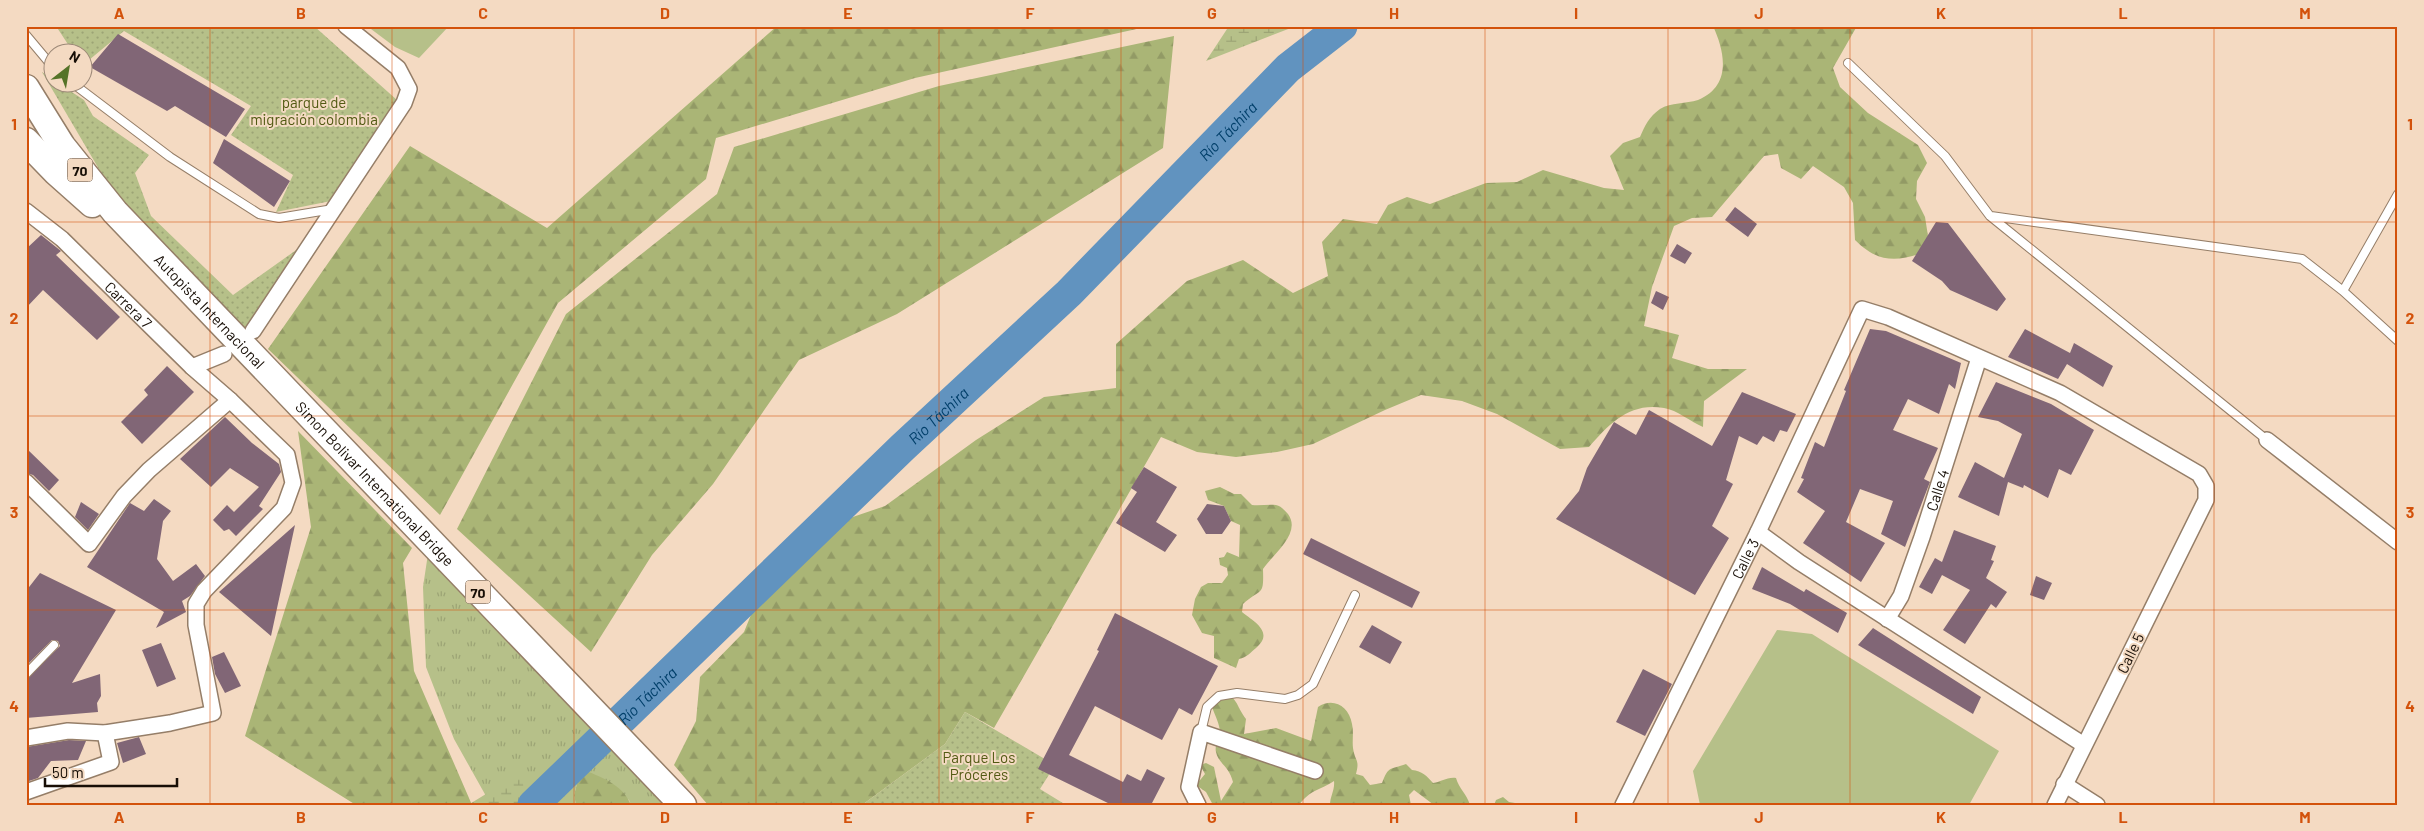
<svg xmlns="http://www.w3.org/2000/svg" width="2424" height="831" viewBox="0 0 2424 831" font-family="Barlow,sans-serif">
	<defs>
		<pattern id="grass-tufts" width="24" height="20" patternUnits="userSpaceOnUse" patternTransform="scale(1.25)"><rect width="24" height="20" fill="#b6c089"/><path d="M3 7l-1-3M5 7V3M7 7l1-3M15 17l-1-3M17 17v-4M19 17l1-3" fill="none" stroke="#9ca475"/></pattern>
		<pattern id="forest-firs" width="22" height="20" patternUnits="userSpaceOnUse" patternTransform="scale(1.25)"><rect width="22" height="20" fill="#aab576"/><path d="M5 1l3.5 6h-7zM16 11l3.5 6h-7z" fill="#929a65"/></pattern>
		<pattern id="wetland-marsh" width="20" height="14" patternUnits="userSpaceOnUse" patternTransform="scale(1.25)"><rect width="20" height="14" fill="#b6c089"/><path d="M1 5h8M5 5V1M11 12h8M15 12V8" fill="none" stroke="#9ca475"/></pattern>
		<pattern id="park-dots" width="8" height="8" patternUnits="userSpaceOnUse" patternTransform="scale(1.25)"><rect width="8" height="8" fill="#b6c089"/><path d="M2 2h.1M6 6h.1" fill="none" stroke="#9ca475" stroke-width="1.8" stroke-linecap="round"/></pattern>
	</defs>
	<rect width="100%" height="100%" fill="#f4dac2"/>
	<path fill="url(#grass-tufts)" d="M429 547 673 805H631L629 800 581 769 574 795 576 805H491L454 739 426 667 423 587Z"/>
	<path fill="url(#forest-firs)" d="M777 26H1150L915 78 716 138 706 179 558 303 440 515 268 349 410 146 547 228Z
		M1713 26H1857L1833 68 1840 87 1868 113 1918 145 1927 163 1917 181 1916 199 1925 217 1928 236 1922 253C1894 263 1876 261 1855 240L1853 203 1844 187 1813 166 1801 179 1781 168 1778 154 1764 156 1712 217 1692 218 1674 226 1652 287 1644 326 1679 335 1672 358 1708 369H1747L1704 401 1703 427C1691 422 1677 410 1664 408 1630 402 1610 423 1589 447L1560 449 1497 414 1462 401 1421 395 1385 410 1313 444 1277 452 1236 457 1197 452 1161 437 994 728 965 712 945 744 862 805H708L674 765 696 721 700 677 744 632 771 566 803 534 885 506 976 440 1044 397 1116 388V344L1187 281 1243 260 1293 293 1328 276 1322 242 1343 219 1377 224 1388 205 1407 197 1430 204 1486 183 1517 182 1543 170 1604 188 1624 190 1610 156 1623 143 1640 137C1645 125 1649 117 1660 109 1671 102 1686 104 1698 100 1732 86 1725 52 1713 26Z
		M1174 36 1163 148 897 314 799 360 713 484 652 555 591 652 457 529 566 314 717 194 734 147 939 86Z
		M298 431 412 548 403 563 414 671 472 805H356L245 736 311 527Z
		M1220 487 1234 494H1241L1252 505C1260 506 1268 504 1276 505 1281 506 1284 510 1288 514 1302 533 1273 554 1263 569 1264 598 1261 587 1243 604L1242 612C1253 621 1275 632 1256 648 1250 653 1247 657 1239 659L1236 668 1214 658V636L1202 633 1192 615 1195 599 1201 587 1208 583H1222L1228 575 1227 568 1220 565 1219 558 1224 557 1227 552 1239 557 1240 525 1231 521 1224 506 1208 500 1205 491Z
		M1226 692C1240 703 1236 706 1246 719L1244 734 1276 728 1311 741 1318 707C1333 697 1349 706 1352 724 1354 732 1352 740 1353 748 1355 762 1360 759 1356 774L1363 776 1370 785 1382 783C1389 765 1390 770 1406 764L1412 770C1422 771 1427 776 1433 783 1442 782 1446 777 1456 778 1459 789 1467 794 1470 805H1434L1414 790 1409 795 1411 805H1330C1330 796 1335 790 1334 781 1319 791 1311 789 1299 805H1213L1206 792 1196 785 1205 774 1200 765 1206 763 1214 767 1221 801 1233 782C1229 766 1218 763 1216 752 1214 744 1221 740 1220 733 1220 724 1215 716 1212 707Z
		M581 769C599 776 623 784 631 805H576L574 795Z
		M1503 797 1509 802 1515 803 1516 805H1494L1496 800Z"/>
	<path fill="url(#wetland-marsh)" d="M1229 26H1296L1206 61Z
		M522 772 525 805H468Z"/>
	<path fill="url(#park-dots)" d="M56 26H314L397 100 331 201 276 212 293 175 231 135 251 106 124 31 83 65 82 52H73Z
		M42 72 52 79V82L58 83 84 100 93 116 149 155 135 173 151 216 233 295 299 248 247 332 163 252 103 176Z
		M965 712 1055 765 1040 789 1066 805H862L945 744Z"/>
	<path fill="#b6c089" d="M367 26H449L419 58 395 47Z
		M1777 630 1812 634 1999 751 1969 805H1700L1693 771Z"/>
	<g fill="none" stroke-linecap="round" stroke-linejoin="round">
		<path stroke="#6193bf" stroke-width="31" id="s1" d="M533 805 903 447 1069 293 1288 68 1342 26"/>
	</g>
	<path fill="#816676" d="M118 34 245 109 226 137 175 106 167 111 90 67Z
		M224 139 290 181 274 207 213 163Z
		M1735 207 1757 224 1748 237 1725 220Z
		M1936 222 1948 223 2006 299 1997 311 1950 290 1942 281 1912 261Z
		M41 235 61 251 56 255 120 317 97 340 43 290 26 308V249Z
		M1677 244 1692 253 1685 264 1670 256Z
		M1656 291 1669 297 1663 310 1651 303Z
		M1870 329 1886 331 1961 363 1955 389 1949 384 1939 414 1908 399 1893 430 1938 448 1924 479 1930 482 1928 487 1905 547 1881 534 1893 501 1860 489 1846 522 1885 543 1861 582 1803 543 1825 511 1797 492 1804 479 1801 478 1815 442 1824 447 1846 391 1844 390Z
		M2025 329 2070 353 2074 343 2113 366 2103 387 2067 364 2058 379 2008 357Z
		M167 366 194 392 142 444 121 422 148 395 144 390Z
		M1996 382 2051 404 2094 430 2071 475 2059 469 2048 498 2024 485 2023 488 2008 482 1999 516 1958 497 1975 462 2004 478 2022 434 1998 421 1978 417Z
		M1742 392 1796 414 1787 432 1780 430 1774 442 1763 436 1757 445 1739 436 1726 480 1733 484 1712 526 1729 538 1695 595 1556 519 1579 491 1587 468 1614 422 1636 435 1649 410 1712 446Z
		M225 417 252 443 279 464 281 472 259 506 263 509 236 536 229 529 224 531 213 520 227 505 234 512 259 487 230 468 211 487 180 459Z
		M26 448 59 480 49 491 33 475 26 473Z
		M1144 467 1177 487 1156 522 1177 535 1165 552 1116 523 1137 492 1131 488Z
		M154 499 171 511 163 521 157 559 173 581 196 564 205 576 190 596 182 601 186 612 156 628 164 612 87 567 130 503 144 511Z
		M81 502 99 514 88 530 75 517Z
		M1207 504 1224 506 1231 521 1222 534H1206L1197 519Z
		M295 525 271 636 219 592Z
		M1954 530 1996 546 1991 560 1994 561 1986 578 2007 592 1996 608 1991 604 1965 644 1943 630 1970 590 1942 575 1932 594 1919 587 1935 558 1942 562Z
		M1311 538 1420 592 1412 608 1303 554Z
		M1762 567 1804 592 1806 589 1847 613 1838 633 1790 604 1752 589Z
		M40 573 116 610 72 683 100 674 101 696 97 703 98 712 26 718V679L60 646 58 641 52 640 26 666V591Z
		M2036 576 2052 583 2044 600 2030 595Z
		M1115 613 1218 666 1192 715 1179 708 1162 740 1095 706 1069 755 1123 782 1127 774 1141 781 1147 769 1165 778 1151 805H1112L1038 769 1099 651 1097 650Z
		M1372 625 1402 642 1390 664 1359 647Z
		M1873 628 1981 697 1973 714 1858 645Z
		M161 643 176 679 157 687 142 650Z
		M224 652 241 686 225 693 215 674 212 657Z
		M1643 669 1672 684 1645 736 1616 722Z
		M139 737 146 754 123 763 117 743Z
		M69 740 86 741 78 760 51 761 38 778 26 782V747Z"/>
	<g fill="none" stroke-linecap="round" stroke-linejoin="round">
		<g stroke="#957e68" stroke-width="10">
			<path id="service" d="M26 35 52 66
				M1848 63 1945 156 1990 216 2267 440
				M71 82 170 157 259 214 279 218 333 209
				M1991 216 2302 259 2343 291 2398 341
				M2343 291 2398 194
				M26 674 54 645
				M1201 732 1207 707 1219 696 1237 693 1285 699 1298 695 1313 684 1355 595"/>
		</g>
		<g stroke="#957e68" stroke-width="18">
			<g id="minor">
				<path id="s2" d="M26 211 62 239 192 367 230 400 287 455 293 483 284 508 204 591 196 604V625L213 713 170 723 105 733 68 731 26 738"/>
				<path d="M253 331 404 103 409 89 398 68 346 26"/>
				<path d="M192 367 224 354"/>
				<path d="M2267 440 2398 542"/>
				<path d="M26 482 89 544 124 496 149 470 230 400"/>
				<path d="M1758 532 1799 562 2084 745"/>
				<path id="s3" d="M1887 619 1901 596 1922 537 1979 358"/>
				<path d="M2064 784 2097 805"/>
				<path d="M26 792 111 762 105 733"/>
				<path d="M1198 805 1189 787 1201 732 1315 771"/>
				<path id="s4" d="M1623 805 1758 532 1862 309 1888 317 2060 393 2199 474 2206 486V500L2055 805"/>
			</g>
		</g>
		<g stroke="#957e68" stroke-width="29">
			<g id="trunk">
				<path id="s5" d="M26 88 62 146 115 212 683 805"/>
				<path d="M26 141 56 172 92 204"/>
			</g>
		</g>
		<use href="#service" stroke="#fff" stroke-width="8"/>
		<use href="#minor" stroke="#fff" stroke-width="15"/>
		<use href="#trunk" stroke="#fff" stroke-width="26"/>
	</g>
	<path fill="none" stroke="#d3520b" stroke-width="1" stroke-opacity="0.55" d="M210 26V805M392 26V805M574 26V805M756 26V805M939 26V805M1121 26V805M1303 26V805M1485 26V805M1668 26V805M1850 26V805M2032 26V805M2214 26V805M26 222H2398M26 416H2398M26 610H2398"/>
	<g text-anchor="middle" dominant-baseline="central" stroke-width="4" stroke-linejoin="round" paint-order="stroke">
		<g fill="#f4dac2" stroke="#594b3e" stroke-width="1">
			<rect x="67.5" y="158.5" width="25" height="23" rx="4"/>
			<rect x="465.5" y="580.5" width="25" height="23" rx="4"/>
		</g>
		<g font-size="14" font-weight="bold" fill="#170e06">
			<text x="80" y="170">70</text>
			<text x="478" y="592">70</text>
		</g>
		<g font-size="15" fill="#525a13" stroke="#f4dac2">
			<text x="314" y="102">parque de<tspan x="314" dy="17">migración colombia</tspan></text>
			<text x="979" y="757">Parque Los<tspan x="979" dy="17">Próceres</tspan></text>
		</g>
		<g font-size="15" fill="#170e06" stroke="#f4dac2">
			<text stroke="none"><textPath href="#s2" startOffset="139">Carrera 7</textPath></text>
			<text stroke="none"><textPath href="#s5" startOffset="290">Autopista Internacional</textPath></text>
			<text stroke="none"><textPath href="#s5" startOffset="529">Simon Bolivar International Bridge</textPath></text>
			<text stroke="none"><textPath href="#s3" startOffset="139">Calle 4</textPath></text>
			<text stroke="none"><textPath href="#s4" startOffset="275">Calle 3</textPath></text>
			<text transform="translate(2130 653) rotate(-64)">Calle 5</text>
		</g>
		<g font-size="16" font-style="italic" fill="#013f6a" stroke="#f4dac2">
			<text stroke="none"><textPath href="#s1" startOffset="968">Río Táchira</textPath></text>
			<text stroke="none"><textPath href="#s1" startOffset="562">Río Táchira</textPath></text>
			<text stroke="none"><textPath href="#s1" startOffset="158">Río Táchira</textPath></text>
		</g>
	</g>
	<rect width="2424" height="831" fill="none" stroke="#f4dac2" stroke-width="55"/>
	<g transform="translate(68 68) rotate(31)"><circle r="24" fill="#f4dac2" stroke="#9c8877"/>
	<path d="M0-4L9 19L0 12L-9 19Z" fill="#557328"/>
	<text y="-8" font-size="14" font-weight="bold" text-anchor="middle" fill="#170e06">N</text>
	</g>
	<path d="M45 778v8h132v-8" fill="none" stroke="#170e06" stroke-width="2.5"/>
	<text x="52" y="778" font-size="15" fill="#170e06" stroke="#f4dac2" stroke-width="4" paint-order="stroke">50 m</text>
	<rect x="28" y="28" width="2368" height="776" fill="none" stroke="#d3520b" stroke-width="2"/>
	<g font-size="16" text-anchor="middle" font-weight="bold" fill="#d3520b">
		<text x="119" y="19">A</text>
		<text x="301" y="19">B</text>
		<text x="483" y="19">C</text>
		<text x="665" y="19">D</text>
		<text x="848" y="19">E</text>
		<text x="1030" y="19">F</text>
		<text x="1212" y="19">G</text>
		<text x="1394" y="19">H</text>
		<text x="1576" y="19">I</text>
		<text x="1759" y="19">J</text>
		<text x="1941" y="19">K</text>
		<text x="2123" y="19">L</text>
		<text x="2305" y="19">M</text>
		<text x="14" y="130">1</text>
		<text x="2410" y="130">1</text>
		<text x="14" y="324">2</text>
		<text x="2410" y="324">2</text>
		<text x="14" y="518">3</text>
		<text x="2410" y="518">3</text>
		<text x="14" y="712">4</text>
		<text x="2410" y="712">4</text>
		<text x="119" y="823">A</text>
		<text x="301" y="823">B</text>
		<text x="483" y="823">C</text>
		<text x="665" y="823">D</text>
		<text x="848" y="823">E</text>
		<text x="1030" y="823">F</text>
		<text x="1212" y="823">G</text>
		<text x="1394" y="823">H</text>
		<text x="1576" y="823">I</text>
		<text x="1759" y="823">J</text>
		<text x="1941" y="823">K</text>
		<text x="2123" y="823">L</text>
		<text x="2305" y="823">M</text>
	</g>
</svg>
